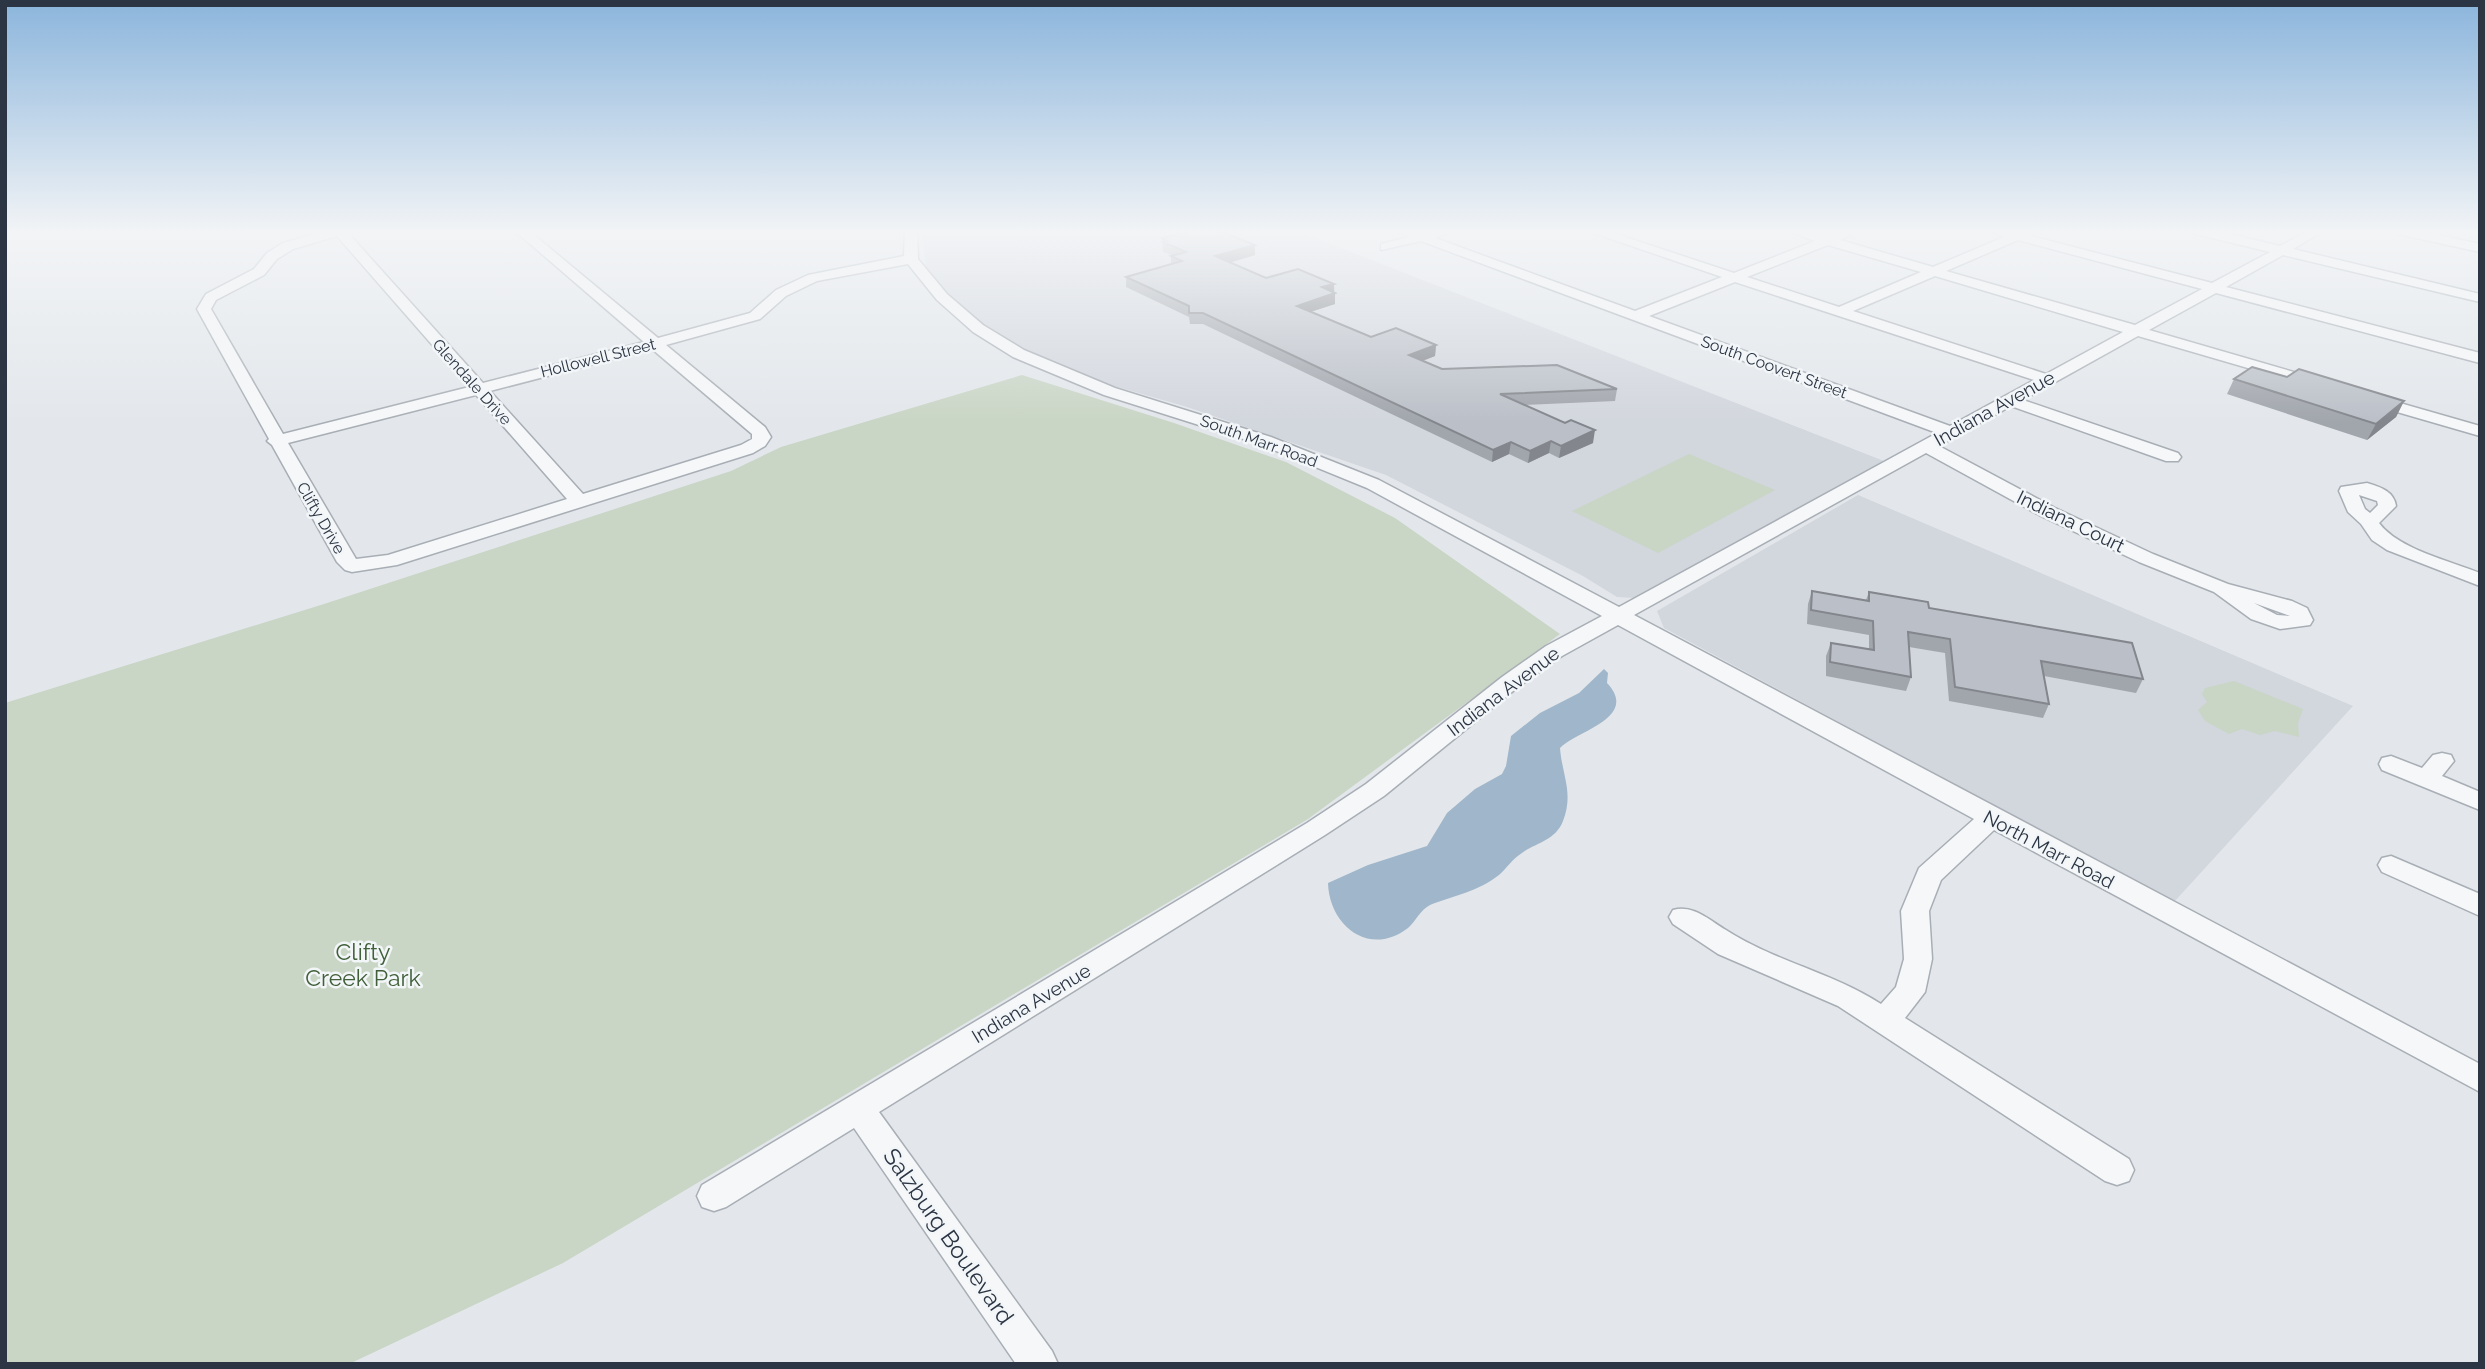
<svg xmlns="http://www.w3.org/2000/svg" width="2485" height="1369" viewBox="0 0 2485 1369" font-family="Raleway,sans-serif">
	<rect width="100%" height="100%" fill="#e3e7eb"/>
	<path fill="#d2d6dd" d="M922 230H1295L1884 461 1636 598 1617 597 1583 576 1386 475 1187 407 1090 379 1046 361 997 335 952 302 926 269Z
		M1858 495 2353 706 2174 902 1664 628 1657 611Z"/>
	<path fill="#c9d5c5" d="M1022 375 1174 423 1286 462 1395 518 1560 634 1308 819 563 1263 349 1364H5V703L324 604 731 471 781 447Z
		M1689 454 1775 490 1658 553 1572 511Z
		M2234 681 2303 709 2298 723 2299 737 2275 731 2260 735 2242 729 2229 734 2205 721 2198 710 2207 702 2202 694 2205 688Z"/>
	<path fill="#a0b6ca" d="M1604 669 1608 673 1607 683C1640 718 1576 731 1560 748 1562 775 1574 793 1563 821 1555 841 1537 842 1522 853 1512 859 1507 868 1499 875 1479 891 1453 896 1430 905 1420 910 1416 921 1408 928 1369 958 1329 925 1328 883L1368 865 1427 846 1447 813 1475 789 1502 774 1506 766 1511 736 1540 713 1579 693Z"/>
	<g fill="none" stroke-linecap="round" stroke-linejoin="round">
		<g stroke="#a8aeb5" stroke-width="3">
			<path id="minor" d="M331 230H351L348 233 483 383 644 342 514 230H528L658 338 750 313 776 290 808 275 904 256 905 230H917L918 259 947 294 983 325 1024 350 1115 388 1271 437 1379 480 1619 607 1937 433 1421 241 1381 250V244L1409 237 1396 230H1414L1422 233 1454 230 1435 238 1635 311 1722 277 1585 230H1604L1734 273 1815 241 1786 230H1806L1827 236 1843 230H1860L1840 240 1933 267 2004 237 1988 230H2021L2027 235 2212 283 2270 252 2192 233 2190 230H2212L2280 246 2310 230H2325L2293 249 2480 294V302L2283 255 2226 287 2480 353V363L2216 293 2149 330 2325 381 2327 384 2325 387H2313L2138 336 2023 400 2178 453 2181 457 2178 461H2166L2011 406 1939 446 2055 508 2153 554 2228 584 2292 601 2307 608 2313 620 2310 625 2280 629 2251 619 2214 592 2139 562 2041 516 1926 453 1634 615 2480 1064V1092L1994 830 1941 880 1929 911 1932 959 1925 992 1905 1018 2129 1159 2134 1170 2129 1181 2117 1185 2105 1181 1838 1006 1718 954 1673 924 1669 917 1673 910C1693 904 1709 920 1726 930 1774 961 1833 973 1881 1004L1896 987 1904 959 1901 911 1919 868 1974 819 1618 625 1562 656 1518 687 1384 796 1325 835 879 1112 1052 1351 1058 1364H1016L854 1128 726 1207 714 1211 702 1207 697 1196 702 1185 1307 823 1366 784 1502 677 1546 646 1602 616 1367 488 1259 444 1104 395 1013 357 973 332 937 300 908 264 817 281 786 296 760 319 666 345 765 427 771 437 765 446 753 453 397 565 352 572 345 570 337 562 272 445 267 441 269 439 197 309 206 294 254 269 267 253 283 243ZM337 236 469 387 283 434 211 309 216 300 264 275 277 259 293 249ZM2018 240 2202 289 2135 325 1946 271ZM1828 245 1921 272 1839 307 1747 277ZM1935 276 2123 332 2046 374 1853 311ZM1735 282 2034 380 1950 426 1649 316ZM652 349 752 434V439L741 445 583 494 490 391ZM476 395 567 499 388 555 356 559 288 443ZM2254 603 2290 616 2277 615Z
				M2392 230H2415L2480 244V252L2398 234Z
				M2372 395 2480 426V436L2366 403 2364 400Z
				M2367 483C2380 487 2394 491 2396 506L2379 523C2398 549 2450 561 2480 573V586L2387 550 2372 540 2361 524 2348 512 2339 491 2341 487ZM2359 495 2377 501 2378 505 2370 513 2365 509Z
				M2442 753 2451 755 2454 761 2442 776 2480 792V810L2382 770 2379 764 2382 758 2391 756 2422 768 2433 755Z
				M2391 856 2480 894V916L2382 872 2378 865 2382 858Z"/>
		</g>
		<use href="#minor" fill="#f6f7f9" fill-rule="evenodd"/>
	</g>
	<path fill="#a1a5ac" d="M1162 238 1255 245V255L1229 263 1266 278 1334 284 1335 304 1311 312 1371 337 1436 345 1435 356 1423 361 1442 369 1617 389 1615 401 1524 405 1593 443 1559 458 1549 453 1528 463 1509 454 1492 462 1203 324H1190L1189 317 1126 287V277L1171 264V256L1172 255 1163 252Z
		M2287 377 2404 401 2396 417 2367 440 2227 394 2234 379Z
		M1812 591 1866 600 1869 592 1929 608 2143 679 2136 693 2044 676 2049 704 2043 718 1949 701 1945 653 1909 647 1911 677 1906 691 1826 676V656L1831 643 1869 649V635L1807 624 1808 604Z"/>
	<path fill="#83868c" d="M1255 245V255L1215 267V256Z
		M1334 284V294L1335 293V304L1297 316V306L1322 287Z
		M1436 345 1435 356 1408 366 1409 355Z
		M2404 401 2396 417 2367 440 2376 424Z
		M1595 430 1593 443 1559 458 1561 446Z
		M1551 441 1549 453 1528 463 1530 451Z
		M1511 442 1509 454 1492 462 1493 450Z"/>
	<path fill="#bbc0c8" stroke="#83868c" stroke-width="2" d="M1193 230H1217L1255 245 1215 256 1266 278 1298 269 1334 284 1322 287 1335 293 1297 306 1371 337 1396 328 1436 345 1409 355 1442 369 1557 365 1617 389 1500 394 1565 423 1571 420 1595 430 1561 446 1551 441 1530 451 1511 442 1493 450 1203 313H1189V306L1126 277 1182 261 1171 256 1186 252 1163 242 1167 241 1162 238Z
		M2252 367 2287 377 2299 369 2404 401 2376 424 2234 379Z
		M1812 591 1869 601V592L1928 602 1929 608 2132 643 2143 679 2041 661 2049 704 1955 687 1950 639 1908 632 1911 677 1830 662 1831 643 1874 650 1873 621 1811 610Z"/>
	<linearGradient id="sky" x2="0" y2="1"><stop stop-color="#8bb5dc"/><stop offset="0.55" stop-color="#f2f4f6"/><stop offset="1" stop-color="#f2f4f6" stop-opacity="0"/></linearGradient>
	<rect width="2485" height="422" fill="url(#sky)"/>
	<g text-anchor="middle" dominant-baseline="central" stroke-width="5" stroke-linejoin="round" paint-order="stroke">
		<g font-size="16" fill="#2b3543" stroke="#f3f6f8">
			<text transform="translate(598 358) rotate(-14)">Hollowell Street</text>
			<text transform="translate(1774 367) rotate(20)">South Coovert Street</text>
			<text transform="translate(472 382) rotate(48)">Glendale Drive</text>
			<text transform="translate(1259 441) rotate(20)">South Marr Road</text>
			<text transform="translate(321 518) rotate(60)">Clifty Drive</text>
		</g>
		<g font-size="19" fill="#2b3543" stroke="#f3f6f8">
			<text transform="translate(1994 408) rotate(-29)">Indiana Avenue</text>
			<text transform="translate(2071 521) rotate(26)">Indiana Court</text>
			<text transform="translate(1503 691) rotate(-37)">Indiana Avenue</text>
			<text transform="translate(2049 849) rotate(28)">North Marr Road</text>
			<text transform="translate(1031 1003) rotate(-31)">Indiana Avenue</text>
		</g>
		<g font-size="23" fill="#415f39" stroke="#f3f6f8">
			<text x="363" y="951">Clifty<tspan x="363" dy="26">Creek Park</tspan></text>
		</g>
		<g font-size="23" fill="#2b3543" stroke="#f3f6f8">
			<text transform="translate(949 1236) rotate(55)">Salzburg Boulevard</text>
		</g>
	</g>
	<rect width="2485" height="1369" fill="none" stroke="#2b3543" stroke-width="14"/>
</svg>
